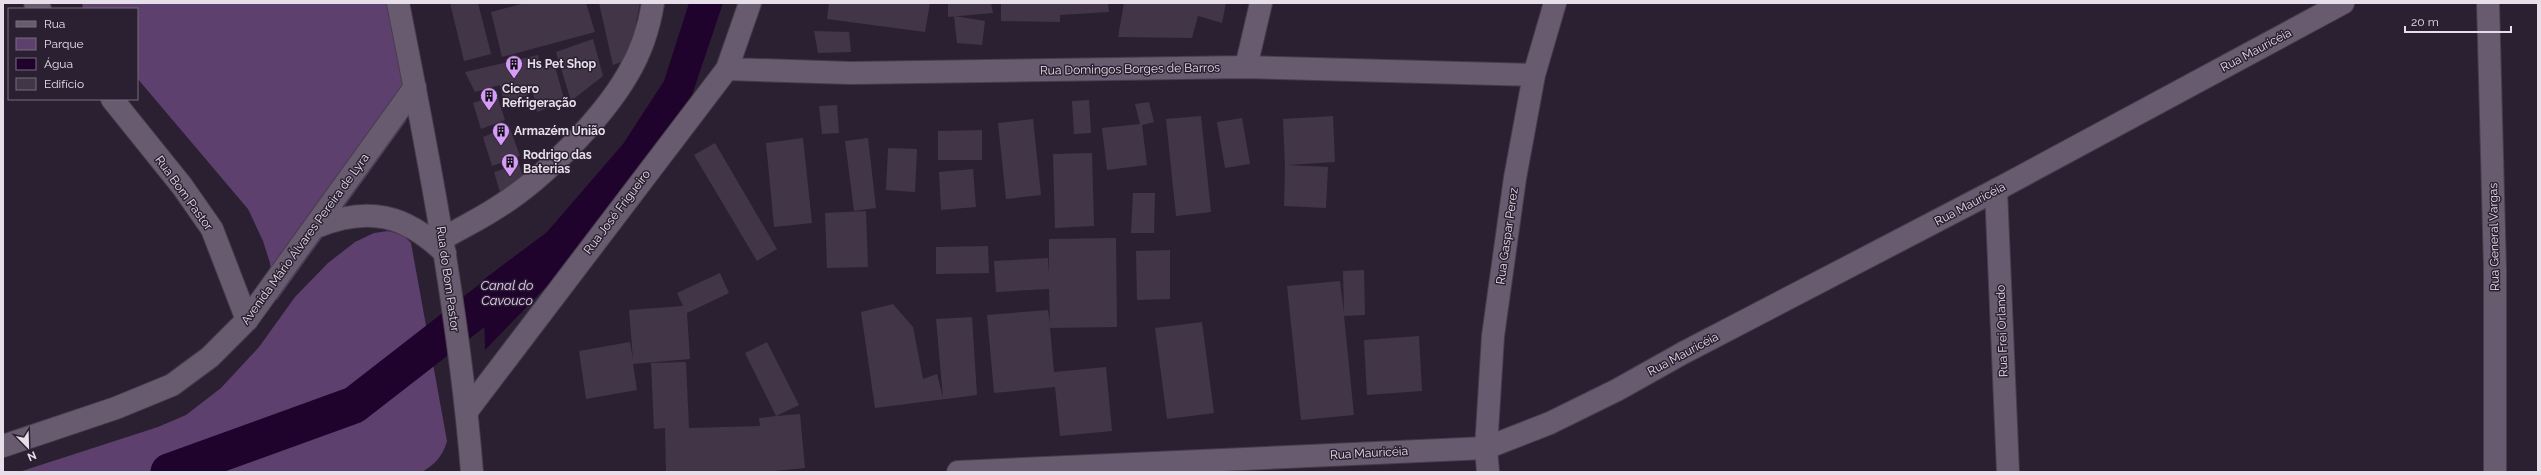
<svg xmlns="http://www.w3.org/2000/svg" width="2541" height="475" viewBox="0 0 2541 475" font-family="Raleway,sans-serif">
	<rect width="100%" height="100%" fill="#2b2031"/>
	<path fill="#5d406d" d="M82 3H392L408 113 406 121 277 300H273L270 263 263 241 248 209 137 78V9H83Z
		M388 231 403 235 411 243 447 441C443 456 435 464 422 472H19L158 427 186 415 221 388 259 347 295 297 328 263 355 242 374 233Z"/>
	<path fill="#20032d" d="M689 3H723L692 95 639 181 580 252 485 350 483 280 547 232 623 144 664 81Z"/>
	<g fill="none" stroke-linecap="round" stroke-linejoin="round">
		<path stroke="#20032d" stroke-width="37" d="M169 472 354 405 524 273"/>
	</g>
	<path fill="#413547" d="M450 3H478L491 54 464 61Z
		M525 3H586L595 32 502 57 491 12Z
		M599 3H640L629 59 613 65Z
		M829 3H930L925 32 827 19Z
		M948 3H991L993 13 948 17Z
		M1001 3H1108L1109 12 1060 15V22L1001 21Z
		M1124 3H1226L1222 23 1198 16 1192 38 1118 37Z
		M954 16 985 21 982 45 957 43Z
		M814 31 849 32 851 52 818 53Z
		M593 39 603 76 571 101 556 52Z
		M538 55 541 68 554 63 565 102 537 112 533 93 504 105 500 85 475 92 465 72Z
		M497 95 505 120 481 129 473 103Z
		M1089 100 1091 133 1074 134 1072 101Z
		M1149 102 1154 122 1142 125 1147 165 1107 170 1102 128 1140 124 1135 104Z
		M837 105 839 133 822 134 819 106Z
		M1201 116 1211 212 1176 216 1166 119Z
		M1333 116 1335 162 1287 165 1328 167 1326 208 1284 206 1285 166 1283 119Z
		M1242 118 1250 164 1225 168 1217 122Z
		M1033 119 1041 195 1006 199 998 123Z
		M509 126 520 156 492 166 483 137Z
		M982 130V160H938V131Z
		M803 138 812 223 774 227 766 143Z
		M868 138 876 208 854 211 845 141Z
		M715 143 777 249 757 261 694 155Z
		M888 148 917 149 915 192 886 190Z
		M1092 153 1094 226 1055 228 1053 154Z
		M519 164 525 182 500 192 494 172Z
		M973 169 976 207 941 210 939 172Z
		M1133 193H1155L1154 233H1131Z
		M866 211 868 267 827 268 825 213Z
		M1116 238 1117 327 1050 328 1054 372 1106 367 1112 431 1060 436 1055 387 994 393 987 315 1048 310 1050 324 1049 289 996 292 994 261 1048 258 1049 275V239Z
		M988 246 989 273 936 274V247Z
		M1170 250V299L1137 300 1136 251Z
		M1364 270 1365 315 1344 316 1354 415 1301 420 1287 286 1340 281 1344 313 1343 271Z
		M720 273 729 293 687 313 690 359 633 364 637 390 586 399 579 351 630 342 633 360 629 310 683 306 677 293Z
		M893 304 913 327 923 379 937 374 943 398 936 319 972 317 977 395 875 408 861 312Z
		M1202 322 1214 413 1167 419 1155 328Z
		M1419 336 1422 391 1367 395 1364 340Z
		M767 342 799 405 776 416 800 414 805 468 764 472H666L665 428 654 429 651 363 686 362 689 428 760 426 759 418 776 416 745 353Z"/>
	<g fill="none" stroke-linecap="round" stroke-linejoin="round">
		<g stroke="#463d4b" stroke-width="24">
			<path id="minor" d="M35 3 40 9
				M2488 3 2495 269V472
				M1246 67 1261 3
				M727 69 851 73 1246 67 1534 75
				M112 99 182 186 212 229 247 320
				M1996 190 2008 472
				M442 239C461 228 480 219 498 207 542 180 602 119 628 74 641 52 649 28 653 3
				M467 411 727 69 750 3
				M1488 472 1486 448 1493 336 1515 178 1534 75 1555 3"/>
		</g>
		<g stroke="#463d4b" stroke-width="24">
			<path id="tertiary" d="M398 3C429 158 459 314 472 472
				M316 227C368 206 405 214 445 253
				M3 446 116 408 172 385 210 357 247 320 415 87
				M958 472 1486 448 1550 423 1617 390 1683 353 1996 190 2343 3"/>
		</g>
		<use href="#minor" stroke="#685b6f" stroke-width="22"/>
		<use href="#tertiary" stroke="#685b6f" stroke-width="22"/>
	</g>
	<defs>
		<g id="building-pin" transform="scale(0.9)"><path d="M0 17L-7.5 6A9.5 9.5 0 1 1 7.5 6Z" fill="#d79bf9" stroke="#2b2031"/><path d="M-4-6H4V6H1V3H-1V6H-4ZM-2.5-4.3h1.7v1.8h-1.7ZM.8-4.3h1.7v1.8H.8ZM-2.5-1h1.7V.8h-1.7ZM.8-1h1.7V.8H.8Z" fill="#111"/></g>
	</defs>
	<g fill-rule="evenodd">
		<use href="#building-pin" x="514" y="64"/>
		<use href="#building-pin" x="489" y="96"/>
		<use href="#building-pin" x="501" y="131"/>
		<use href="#building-pin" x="510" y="162"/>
	</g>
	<g text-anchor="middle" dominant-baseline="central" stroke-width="3" stroke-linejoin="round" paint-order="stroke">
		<g font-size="12" fill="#e6dfea" stroke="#2b2031">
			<text transform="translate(2256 50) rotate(-28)">Rua Mauricéia</text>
			<text transform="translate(1130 69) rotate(-1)">Rua Domingos Borges de Barros</text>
			<text transform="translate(184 193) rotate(54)">Rua Bom Pastor</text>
			<text transform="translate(1970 204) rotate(-28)">Rua Mauricéia</text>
			<text transform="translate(617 212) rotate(-53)">Rua José Frigueiro</text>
			<text transform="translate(1507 236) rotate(-82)">Rua Gaspar Perez</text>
			<text transform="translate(2494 237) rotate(-91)">Rua General Vargas</text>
			<text transform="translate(305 239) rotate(-54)">Avenida Mário Álvares Pereira de Lyra</text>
			<text transform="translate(448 279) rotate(82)">Rua do Bom Pastor</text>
			<text transform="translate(2002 331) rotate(-92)">Rua Frei Orlando</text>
			<text transform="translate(1683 354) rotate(-28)">Rua Mauricéia</text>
			<text transform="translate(1369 453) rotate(-3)">Rua Mauricéia</text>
		</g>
		<g font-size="12" font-weight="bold" fill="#e6dfea" stroke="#2b2031" text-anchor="start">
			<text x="527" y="64">Hs Pet Shop</text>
			<text x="502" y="89">Cicero<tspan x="502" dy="14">Refrigeração</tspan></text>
			<text x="514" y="131">Armazém União</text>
			<text x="523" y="155">Rodrigo das<tspan x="523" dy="14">Baterias</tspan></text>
		</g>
		<g font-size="13" font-style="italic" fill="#e9cdfa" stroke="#2b2031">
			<text x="507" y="285">Canal do<tspan x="507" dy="15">Cavouco</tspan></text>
		</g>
	</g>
	<rect width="2541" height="475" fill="none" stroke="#e6dfea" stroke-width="8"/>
	<rect x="8" y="8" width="130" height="92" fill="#2b2031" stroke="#766c7b"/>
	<rect x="16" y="21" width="20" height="6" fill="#685b6f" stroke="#766c7b"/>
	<text x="44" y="28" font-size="12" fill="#e6dfea">Rua</text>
	<rect x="16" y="38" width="20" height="12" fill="#5d406d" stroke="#766c7b"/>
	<text x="44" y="48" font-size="12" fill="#e6dfea">Parque</text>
	<rect x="16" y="58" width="20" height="12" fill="#20032d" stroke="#766c7b"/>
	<text x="44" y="68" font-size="12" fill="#e6dfea">Água</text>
	<rect x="16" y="78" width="20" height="12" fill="#413547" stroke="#766c7b"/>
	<text x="44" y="88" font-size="12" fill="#e6dfea">Edifício</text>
	<g transform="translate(28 447) rotate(157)" stroke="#2b2031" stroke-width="3" paint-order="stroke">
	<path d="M0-3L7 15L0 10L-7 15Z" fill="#e6dfea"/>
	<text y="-6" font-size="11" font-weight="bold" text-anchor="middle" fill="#e6dfea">N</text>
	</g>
	<path d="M2405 26v6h106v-6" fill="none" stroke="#e6dfea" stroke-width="2"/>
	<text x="2411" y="26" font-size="12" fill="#e6dfea" stroke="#2b2031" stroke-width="3" paint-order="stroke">20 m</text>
</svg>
